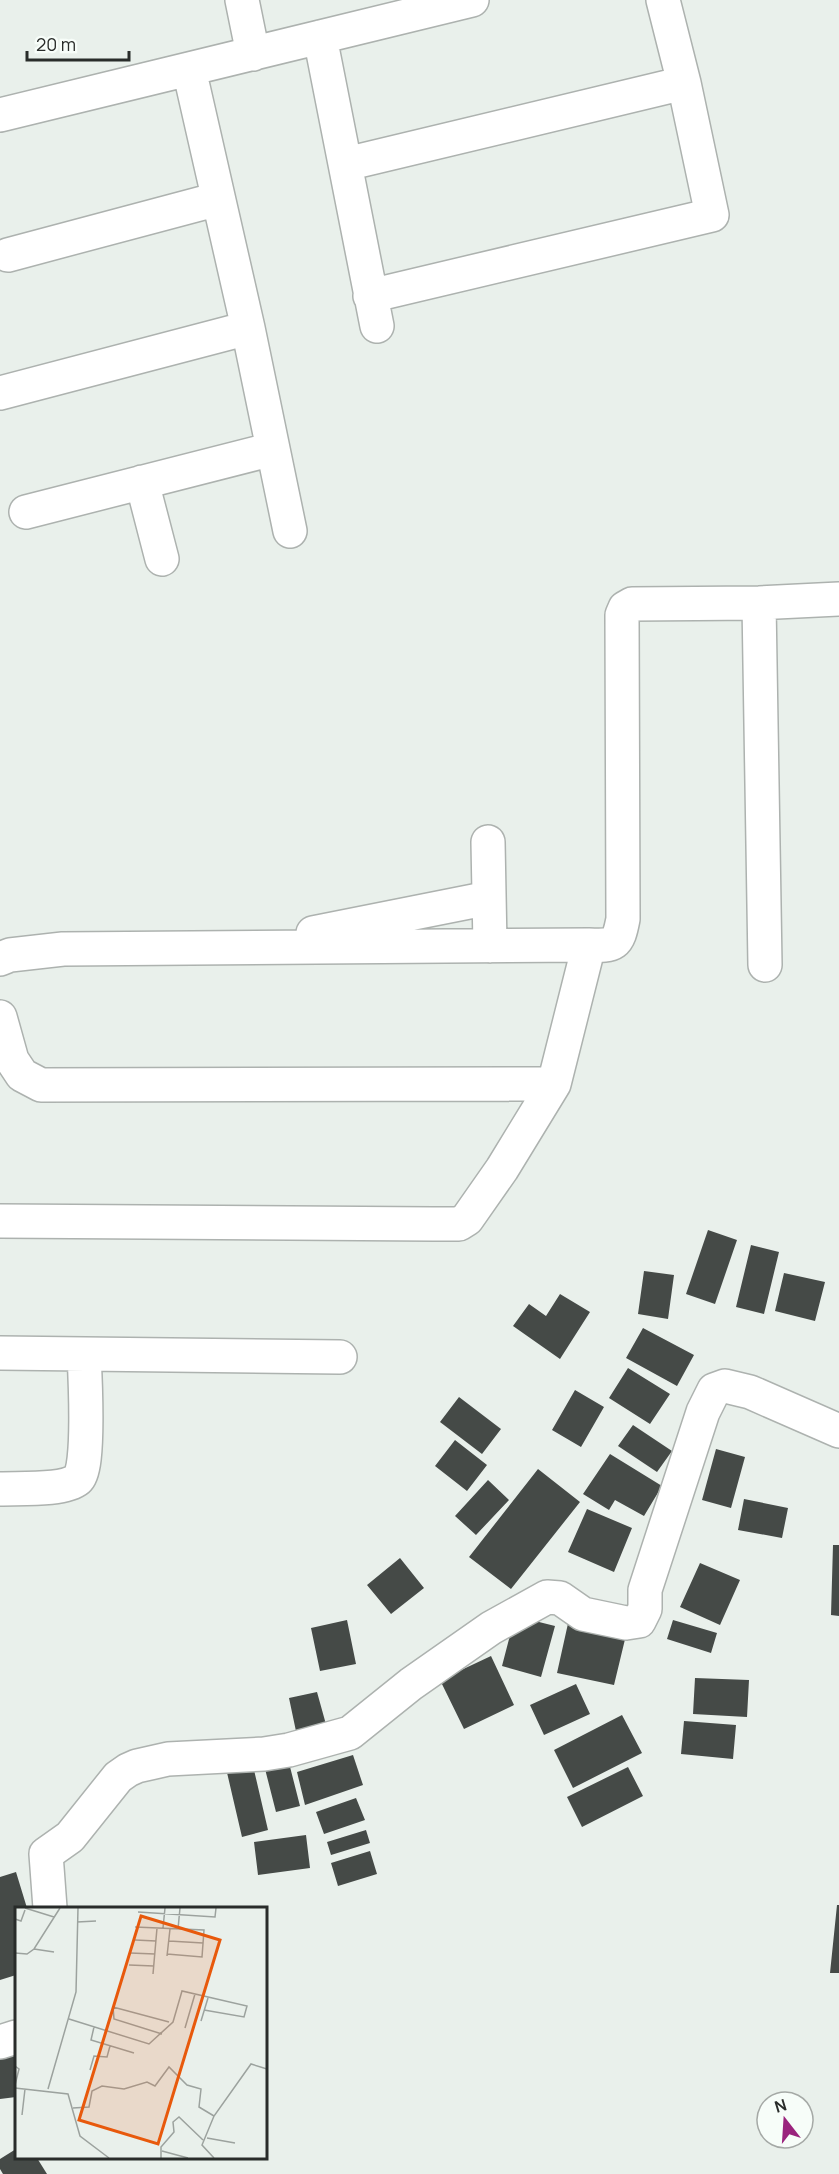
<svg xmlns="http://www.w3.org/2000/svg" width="839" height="2174" viewBox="0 0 839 2174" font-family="Manrope,sans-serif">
	<rect width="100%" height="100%" fill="#e9f0eb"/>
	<path fill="#454a47" d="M708 1230 737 1240 715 1304 686 1294Z
		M751 1245 779 1252 764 1314 736 1307Z
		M644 1271 674 1275 668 1319 638 1314Z
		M784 1273 825 1282 815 1321 775 1311Z
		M560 1294 590 1312 560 1359 513 1326 529 1304 546 1316Z
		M643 1328 694 1355 677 1386 626 1358Z
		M628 1368 670 1394 650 1424 609 1398Z
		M575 1390 604 1407 581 1447 552 1430Z
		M459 1397 501 1429 482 1454 440 1422Z
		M633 1425 672 1451 657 1472 618 1446Z
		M455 1440 487 1465 467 1491 435 1466Z
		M716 1449 745 1457 731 1508 702 1500Z
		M610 1454 662 1486 644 1516 615 1500 609 1510 583 1494Z
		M538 1469 580 1502 511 1589 469 1557Z
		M488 1480 509 1500 476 1535 455 1516Z
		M744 1499 788 1508 782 1538 738 1530Z
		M587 1509 632 1528 614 1572 568 1552Z
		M833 1545H839V1616L831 1615Z
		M400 1558 424 1588 391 1614 367 1585Z
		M700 1563 740 1580 720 1625 680 1607Z
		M515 1616 555 1626 541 1677 502 1666Z
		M569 1619 627 1631 614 1685 557 1673Z
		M347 1620 356 1664 320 1671 311 1628Z
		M673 1620 717 1633 711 1653 667 1639Z
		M491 1656 514 1705 464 1729 440 1680Z
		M695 1678 749 1680 747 1717 693 1714Z
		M576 1684 590 1714 544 1735 530 1705Z
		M317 1692 327 1728 297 1736 289 1698Z
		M622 1715 642 1753 573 1788 554 1750Z
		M684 1721 736 1725 733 1759 681 1754Z
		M287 1755 300 1806 276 1812 263 1761Z
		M353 1755 363 1785 305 1805 297 1772Z
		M251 1757 268 1830 242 1837 225 1764Z
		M628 1767 643 1796 582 1827 567 1797Z
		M356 1798 365 1820 324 1834 316 1812Z
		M366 1830 370 1843 331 1855 327 1842Z
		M306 1835 310 1868 258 1875 254 1842Z
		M370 1851 377 1874 338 1886 331 1863Z
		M16 1872 27 1908H16V1975L0 1980V1877Z
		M837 1905H839V1973H830Z
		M16 2054V2097L0 2099V2056Z
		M16 2149V2158H37L47 2174H3L0 2169V2159Z"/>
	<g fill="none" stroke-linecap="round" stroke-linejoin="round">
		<g stroke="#adb2af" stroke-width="36">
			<path id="minor" d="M242 0 253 54
				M320 37 377 326
				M189 69 248 328 290 531
				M0 115 472 0
				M346 164 684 83
				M8 255 218 199
				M370 296 712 215 684 83 663 0
				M0 393 248 328
				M142 482 162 559
				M26 512 273 449
				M759 603 765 965
				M488 842 490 946
				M313 933 489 898
				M0 959 10 955 63 949 589 945
				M0 1017 12 1060 22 1075 41 1085 554 1084
				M0 1221 433 1224H459L467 1219 502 1169 554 1084 589 945C615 946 618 945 623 919L622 615 625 608 632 604 759 603 839 599
				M0 1353 340 1357
				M0 1489C19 1488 64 1491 78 1479 90 1470 85 1374 84 1355
				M50 1908 46 1854 70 1837 118 1777 128 1770 137 1766 168 1759 264 1754 289 1750 350 1733 411 1684 491 1628 547 1597 560 1598 583 1614 626 1623 639 1621 645 1609V1590L703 1412 714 1390 725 1386 750 1392 839 1431
				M0 2042 16 2037"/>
		</g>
		<use href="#minor" stroke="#fff" stroke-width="33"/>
	</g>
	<g transform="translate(15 1907)">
		<rect width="252" height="252" fill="#e9f0eb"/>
		<path fill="none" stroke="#9ca29e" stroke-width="1.5" d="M10 1 39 10M123 5 200 10 201 1M0 12 6 14 10 3M62 15 81 14M120 20 189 23 187 50 152 47M148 21 150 1M163 22 165 1M120 33 141 34M154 34 188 36M19 42 39 45M0 46 12 47 19 42 45 1M115 46 140 47M152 49 155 22M114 58 139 59M138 67 142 21M54 112 134 137 158 115 167 84 232 99 229 110 189 103M186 114 193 91M79 120 76 133 119 146M170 121 180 87M147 127 99 112 98 100 154 115M0 159 4 162 0 178M75 163 79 149 92 150 95 139M0 181 53 187 65 229 94 251M33 182 61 85 63 1M58 201 74 200 77 184 87 179 109 182 132 175 140 179 154 160 172 178 186 182 184 200 199 209M7 208 10 182M192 231 220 236M147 244 173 251M146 251V240L159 225 158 215 164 210 188 233M199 251 187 238 199 209 236 157 252 162"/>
		<path fill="#e8590c" fill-opacity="0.15" stroke="#e8590c" stroke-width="3" d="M126 9 205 33 143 237 64 213Z"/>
		<rect width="252" height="252" fill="none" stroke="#292c2a" stroke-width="3"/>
	</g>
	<g transform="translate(785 2120) rotate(343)"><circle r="28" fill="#f7fdf9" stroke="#a5a9a6" stroke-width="1.5"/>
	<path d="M0-4.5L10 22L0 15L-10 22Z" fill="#9a237d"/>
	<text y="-9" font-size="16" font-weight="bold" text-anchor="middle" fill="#292c2a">N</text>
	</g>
	<path d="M27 51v9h102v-9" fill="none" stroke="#292c2a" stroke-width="3"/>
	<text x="36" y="51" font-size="18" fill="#292c2a" stroke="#f7fdf9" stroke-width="4.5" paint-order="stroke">20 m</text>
</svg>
